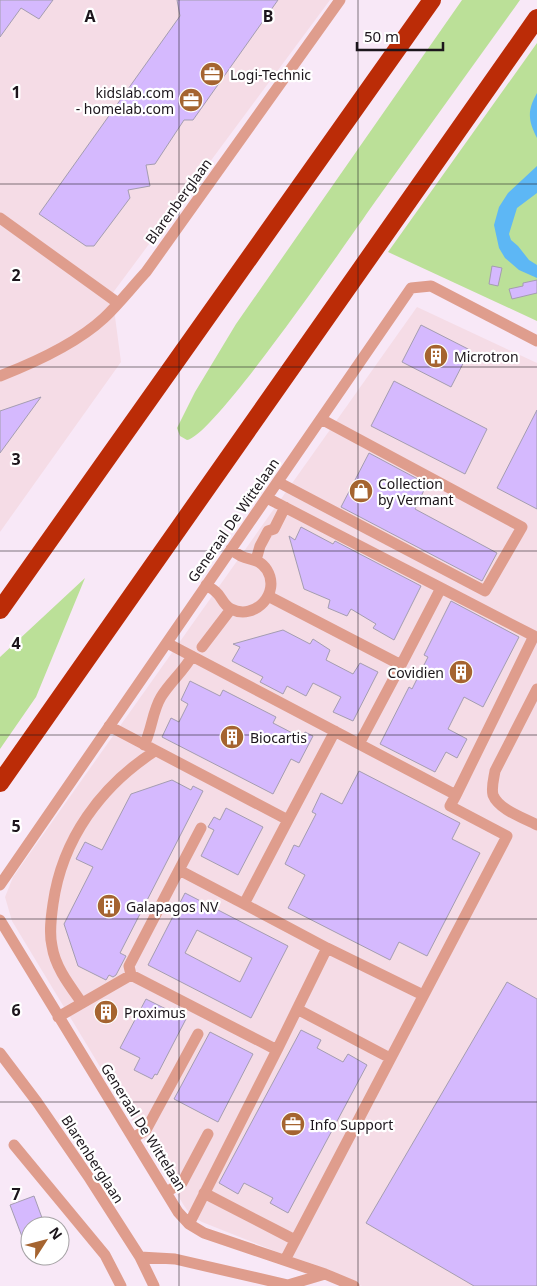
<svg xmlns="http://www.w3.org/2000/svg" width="537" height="1286" viewBox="0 0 537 1286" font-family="'Noto Sans',sans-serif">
	<rect width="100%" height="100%" fill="#f8e8f7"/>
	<path fill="#f5dce6" d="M0 0H330L112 294 121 362 0 532Z
		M417 307 537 363V1286H362L202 1222 191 1216 183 1204 12 921 5 897 13 877Z"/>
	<path fill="#bbe098" d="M462 0H520C475 63 430 125 385 188 358 225 216 435 187 440L180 436 177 428 195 392 236 324Z
		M537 43V321L388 252Z
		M85 578 36 697 0 749V657Z"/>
	<path fill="#5db7f5" d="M537 93V138C528 120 527 111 537 93Z
		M537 166V193L517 208 509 234 511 240 518 246 529 260 537 265V278L519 270 505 258 499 248 494 225 499 207 508 193Z"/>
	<path fill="#d5b9fe" stroke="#a49db0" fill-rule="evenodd" d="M0 0H53L39 19 21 8 0 37Z
		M177 0H278L193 120H184L155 164 146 165 150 186 128 190 130 198 94 246H86L39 214 180 16Z
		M492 266 502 268 498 286 489 284Z
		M537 280V293L512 299 509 289 523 286V283Z
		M421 325 470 350 451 387 402 362Z
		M394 381 487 429 465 474 371 426Z
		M41 397 0 453V411Z
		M537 410V509L497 488Z
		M369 453 427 484 415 509 497 553 482 581 341 507Z
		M301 527 333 544 335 541 421 586 394 640 373 628 376 624 351 609 347 616 328 608 330 600 304 589 289 536 295 540Z
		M451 601 519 637 483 707 464 697 448 729 467 739 457 758 446 752 435 772 380 744 409 687 412 689 428 657 424 655Z
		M283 630 310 644 313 639 330 650 326 660 353 674 360 663 378 672 353 721 333 712 341 697 313 683 306 696 287 686 283 694 260 682 263 677 232 661 240 647 233 644Z
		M190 681 220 696 223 690 276 717 273 723 302 738 305 732 313 736 299 763 291 759 273 794 162 737 171 718 179 722 188 704 181 700Z
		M359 771 460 823 452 839 480 853 427 956 399 942 390 960 288 908 305 875 285 864 294 845 299 847 316 814 312 812 321 793 342 804Z
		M172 780 191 790 193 786 203 791 120 953 126 956 116 975 113 977 109 975 106 980 78 966 64 924 93 867 76 859 85 842 102 850 131 794Z
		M226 808 263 827 238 875 201 856 214 830 208 827 214 817 220 820Z
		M185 893 288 946 251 1018 148 965ZM197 930 252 958 240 982 185 953Z
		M507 982 537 999V1286H474L366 1223Z
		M146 999 186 1019 157 1075 155 1074 152 1079 134 1070 140 1058 120 1048Z
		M108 1002 115 1014 103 1022 96 1009Z
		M301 1030 321 1040 317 1048 343 1062 348 1054 367 1065 288 1213 270 1203 273 1198 244 1183 238 1194 219 1183Z
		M210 1032 253 1054 218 1122 174 1099Z
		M34 1196 45 1226H30L29 1255 10 1205Z"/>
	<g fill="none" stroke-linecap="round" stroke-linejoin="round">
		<path stroke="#df9d8d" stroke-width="11" d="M0 218 118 303
			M0 376C36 362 76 344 104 318 119 304 132 287 146 272L340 0
			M278 482 485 591 522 527 321 419
			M267 498 441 588 401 665
			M256 560 260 546 268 531 274 529 285 507
			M206 585C209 587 213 589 216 592 222 597 223 605 231 609 255 621 281 593 267 570 259 558 251 561 241 556 237 554 234 552 231 549
			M441 588 534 636 456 795
			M268 596 401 665 359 744
			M167 643 456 795 450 806 507 836 285 1260
			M202 647 231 609
			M537 689 495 771C494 778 491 787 493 795 499 810 524 818 537 825
			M109 726 288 820 335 731
			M144 745C152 730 152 712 161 697 170 682 184 671 192 656
			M179 870 201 828
			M0 885 411 288 431 286 537 341
			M0 920 178 1212 189 1224 204 1233 325 1274 354 1286
			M327 948 423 995
			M131 975 129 966 179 870 244 904 288 820
			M82 1003C70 986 55 967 52 946 49 933 51 918 53 904 62 839 101 786 155 751
			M297 1009 390 1058
			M58 1017 131 975 277 1050 327 948 244 904
			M0 1053 37 1102 90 1179 140 1257 154 1286
			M133 1138 146 1130 198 1034
			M14 1145 105 1255 121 1286
			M166 1192 182 1183 208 1134
			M204 1193 295 1240
			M189 1224 277 1050
			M140 1257 175 1259 288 1285 325 1274"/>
		<path stroke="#bb2c07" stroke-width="18" d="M0 610 432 0
			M0 783 537 18"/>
	</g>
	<path fill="none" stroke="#1c161c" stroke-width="1" stroke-opacity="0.55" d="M179 0V1286M358 0V1286M0 184H537M0 367H537M0 551H537M0 735H537M0 919H537M0 1102H537"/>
	<defs>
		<g id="office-disc" transform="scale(1.25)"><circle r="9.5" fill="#a56430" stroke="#fff"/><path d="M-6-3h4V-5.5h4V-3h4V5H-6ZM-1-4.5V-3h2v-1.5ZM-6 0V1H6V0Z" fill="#fff"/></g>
		<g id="building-disc" transform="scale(1.25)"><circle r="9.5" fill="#a56430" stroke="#fff"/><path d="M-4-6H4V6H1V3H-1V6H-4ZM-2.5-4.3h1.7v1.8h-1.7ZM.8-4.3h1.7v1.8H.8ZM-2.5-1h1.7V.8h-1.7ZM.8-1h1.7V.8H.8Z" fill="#fff"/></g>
		<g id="shop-disc" transform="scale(1.25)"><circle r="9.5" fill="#a56430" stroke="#fff"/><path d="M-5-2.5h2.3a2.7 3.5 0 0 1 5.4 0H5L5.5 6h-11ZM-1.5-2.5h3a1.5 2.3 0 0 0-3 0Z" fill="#fff"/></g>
	</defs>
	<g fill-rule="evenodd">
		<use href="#office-disc" x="212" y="74"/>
		<use href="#office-disc" x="191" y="100"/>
		<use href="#building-disc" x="436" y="356"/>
		<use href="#shop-disc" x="361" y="491"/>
		<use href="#building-disc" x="461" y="672"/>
		<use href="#building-disc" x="232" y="737"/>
		<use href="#building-disc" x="109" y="906"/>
		<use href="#building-disc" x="106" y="1012"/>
		<use href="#office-disc" x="293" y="1124"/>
	</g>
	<g text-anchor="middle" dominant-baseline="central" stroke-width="4.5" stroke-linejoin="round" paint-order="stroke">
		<g font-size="14" fill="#1c161c" stroke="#fff" text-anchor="start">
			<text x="230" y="74">Logi-Technic</text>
			<text x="174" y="92" text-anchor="end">kidslab.com<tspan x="174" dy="16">- homelab.com</tspan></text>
			<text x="454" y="356">Microtron</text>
			<text x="378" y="483">Collection<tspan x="378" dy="16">by Vermant</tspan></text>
			<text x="444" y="672" text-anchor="end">Covidien</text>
			<text x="250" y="737">Biocartis</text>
			<text x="126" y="906">Galapagos NV</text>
			<text x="124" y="1012">Proximus</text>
			<text x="310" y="1124">Info Support</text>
		</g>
		<g font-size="14" fill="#1c161c" stroke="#fff">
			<text transform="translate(178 201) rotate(-54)">Blarenberglaan</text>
			<text transform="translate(233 520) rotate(-55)">Generaal De Wittelaan</text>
			<text transform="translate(144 1127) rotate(58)">Generaal De Wittelaan</text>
			<text transform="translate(93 1159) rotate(57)">Blarenberglaan</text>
		</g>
	</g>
	<g font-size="16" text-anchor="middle" font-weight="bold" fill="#1c161c" stroke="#fff" stroke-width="4.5" stroke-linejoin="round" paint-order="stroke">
		<text x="90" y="22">A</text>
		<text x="268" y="22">B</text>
		<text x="16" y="98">1</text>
		<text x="16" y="281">2</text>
		<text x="16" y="465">3</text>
		<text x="16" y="649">4</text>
		<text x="16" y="832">5</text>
		<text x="16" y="1016">6</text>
		<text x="16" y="1200">7</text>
	</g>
	<g transform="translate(45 1241) rotate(54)"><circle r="24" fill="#ffffff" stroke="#a4a2a4"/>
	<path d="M0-4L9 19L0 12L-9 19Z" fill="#a56430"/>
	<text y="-8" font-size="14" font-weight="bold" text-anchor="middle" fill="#1c161c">N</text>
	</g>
	<path d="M357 42v8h86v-8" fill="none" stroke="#1c161c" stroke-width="2.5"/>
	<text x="364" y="42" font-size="15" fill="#1c161c" stroke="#ffffff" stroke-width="4" paint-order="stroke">50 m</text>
</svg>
